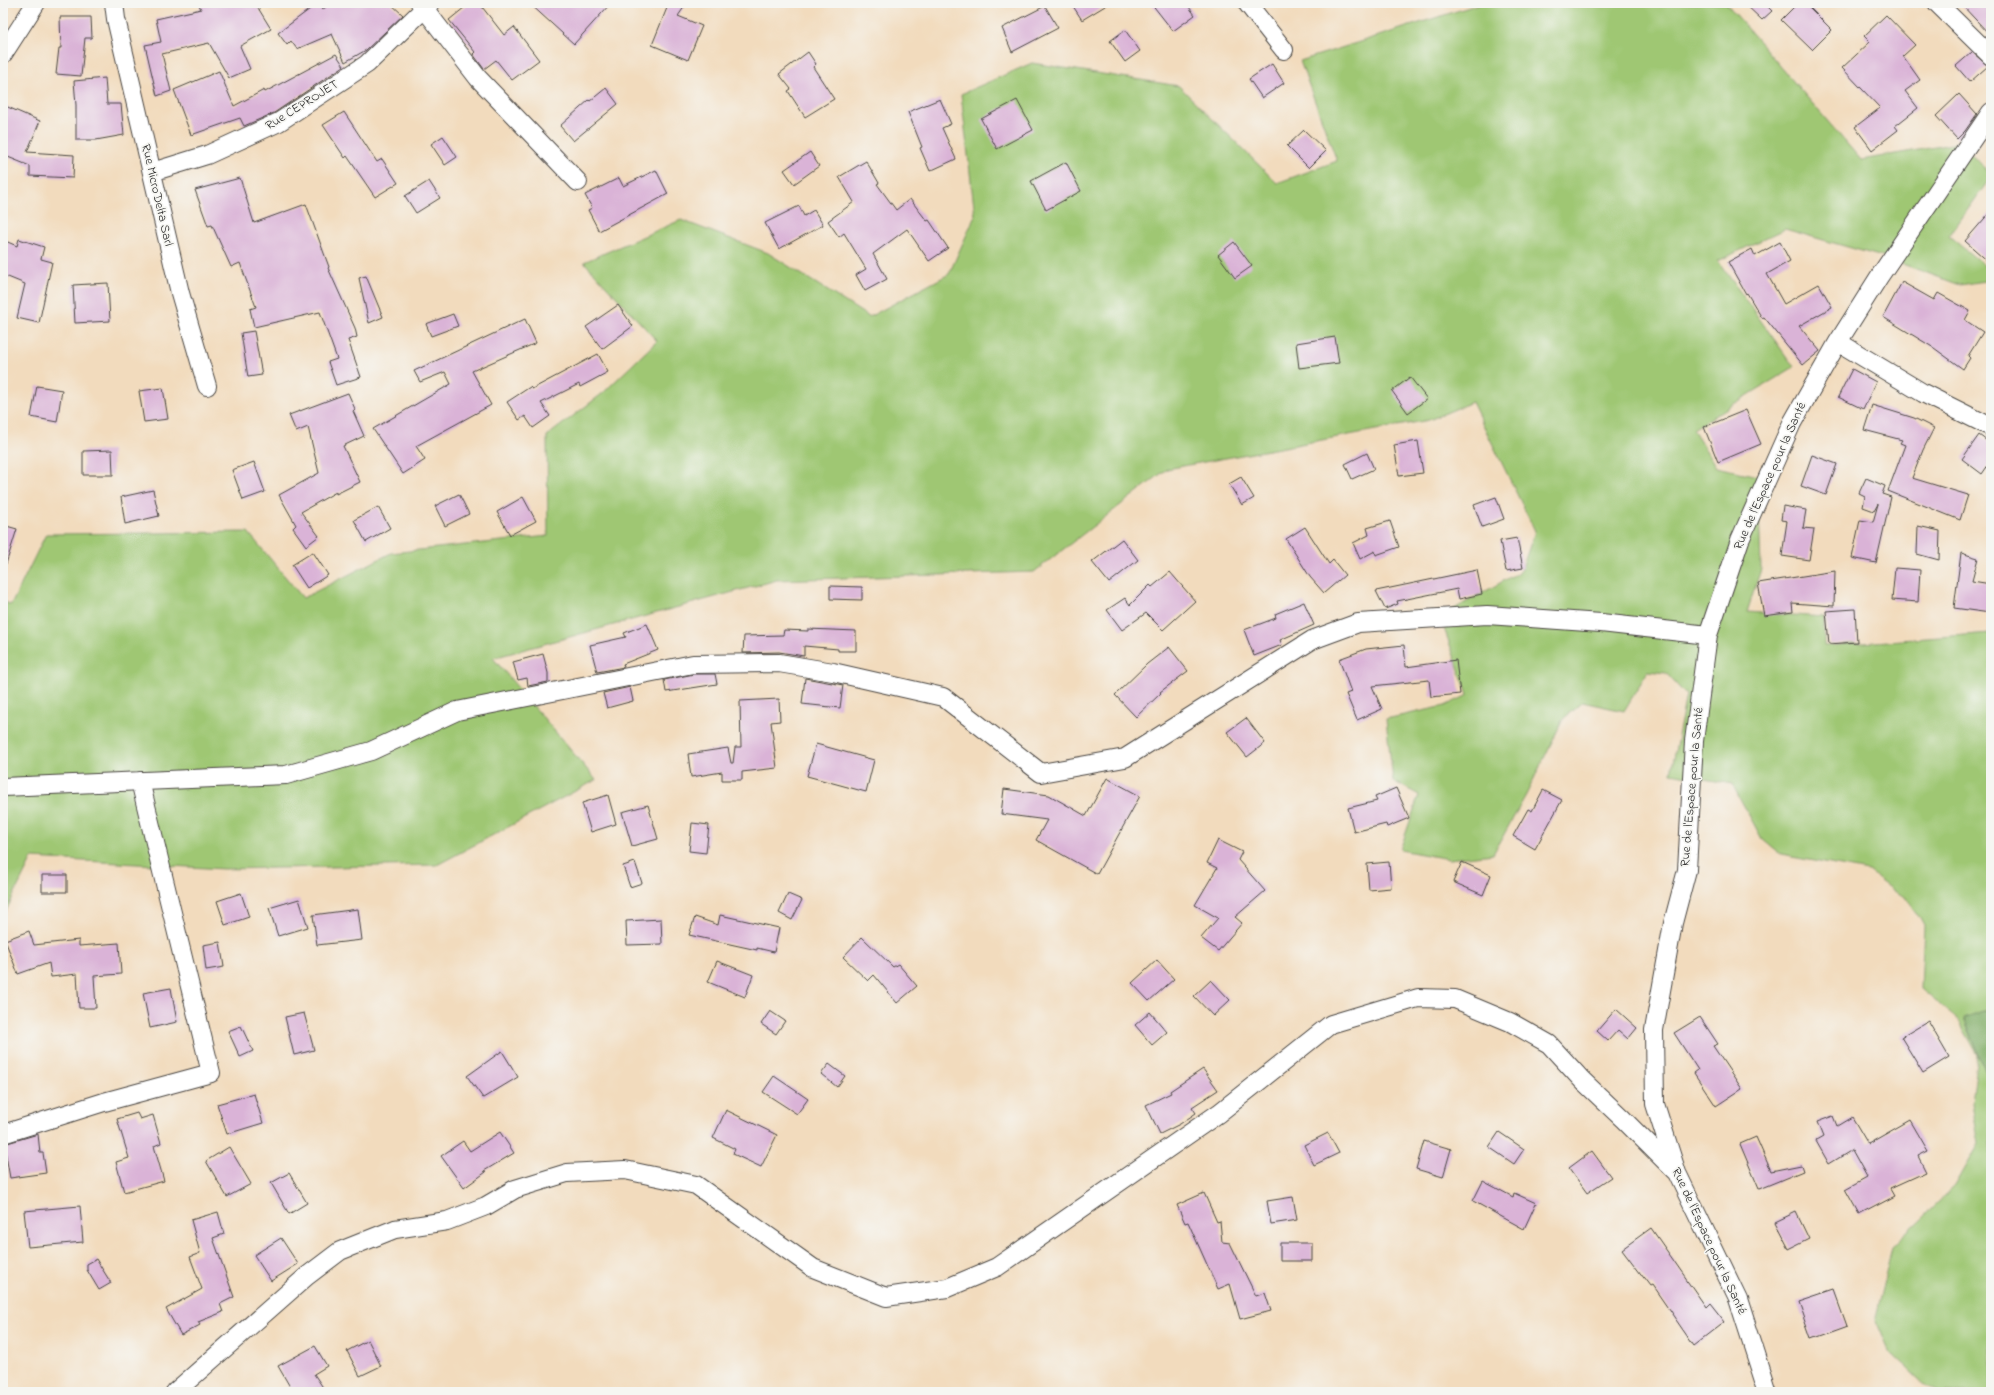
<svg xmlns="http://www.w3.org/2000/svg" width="1994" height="1395" viewBox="0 0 1994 1395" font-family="'Indie Flower',sans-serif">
	<rect width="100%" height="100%" fill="#f6f6f2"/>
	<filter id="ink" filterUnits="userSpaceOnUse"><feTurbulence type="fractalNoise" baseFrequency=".025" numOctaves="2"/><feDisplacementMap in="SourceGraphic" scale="8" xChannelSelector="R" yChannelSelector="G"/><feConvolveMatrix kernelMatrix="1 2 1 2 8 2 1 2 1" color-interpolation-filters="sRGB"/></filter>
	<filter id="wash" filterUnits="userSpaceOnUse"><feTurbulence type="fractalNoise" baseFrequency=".012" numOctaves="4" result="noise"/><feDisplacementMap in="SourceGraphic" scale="16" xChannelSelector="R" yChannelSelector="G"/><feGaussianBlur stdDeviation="0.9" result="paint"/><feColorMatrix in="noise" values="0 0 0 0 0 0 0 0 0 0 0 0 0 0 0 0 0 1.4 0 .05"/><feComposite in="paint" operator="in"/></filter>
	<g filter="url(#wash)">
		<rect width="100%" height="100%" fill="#f2dbbd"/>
		<path fill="#9fc773" stroke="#65794f" d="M1482 3H1726L1861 160 1958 143 1991 173V177L1949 236 1991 271V280L1960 285 1886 258 1785 229 1718 261 1794 367 1693 429 1716 467 1758 476 1761 569 1747 612 1824 617V646L1991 633V1007L1964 1018 1991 1085V1392H1939L1926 1386 1889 1351 1875 1318 1892 1247 1955 1186 1979 1144 1972 1103 1978 1055 1959 1021 1921 989 1924 926 1912 904 1868 871 1781 855 1762 839 1732 784 1671 773 1686 695 1666 673 1648 671 1624 711 1582 702 1563 719 1526 795 1493 854 1449 859 1400 850 1419 795 1393 781 1386 719 1445 706 1468 695 1440 617 1521 571 1535 531 1472 402 1429 420 1167 469 1034 572 777 580 493 658 596 780 437 865 224 869 32 858 3 917V601L11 605 46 534 248 532 303 598 391 553 548 536 547 436 603 393 657 341 584 262 681 220 768 253 869 317 949 274 975 216 961 94 1032 63 1179 86 1277 183 1337 161 1300 61Z"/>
		<path fill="#7fac65" stroke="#556c48" d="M1991 1007V1085L1964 1017Z"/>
		<g id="blocks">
			<path fill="#dab3d7" d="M198 3H255L271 29 240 46 250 69 229 78 209 43 162 54 171 91 157 96 145 45 161 42 156 19 201 9Z
				M318 3 322 10 331 3H390L403 15 366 50 345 62 332 34 297 49 291 41 287 45 278 33Z
				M470 3H479L504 35 514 27 539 60 512 80 496 60 484 69 473 54 475 52 449 20Z
				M529 3H611L574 44Z
				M669 3H687L678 16 702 26 688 60 652 45Z
				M1071 3H1110L1082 20Z
				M1151 3H1186L1195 15 1173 31Z
				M1744 3H1764L1772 11 1762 20Z
				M1798 3H1805L1832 30 1812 50 1781 20Z
				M1960 3H1991V36Z
				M1045 6 1058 28 1012 52 1002 28Z
				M1886 15 1915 45 1903 56 1920 80 1905 91 1918 108 1895 126 1898 130 1872 150 1855 127 1880 108 1842 68 1870 42 1864 36Z
				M60 17H91L92 38H85L81 76 56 74 59 48H61Z
				M1125 30 1140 51 1125 62 1110 41Z
				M808 52 816 64 813 67 834 99 805 117 788 91 791 89 779 74Z
				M1972 52 1988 66 1970 82 1956 66Z
				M336 54 344 66 274 113 244 126 240 118 191 135 174 90 219 71 234 106 264 90 265 92Z
				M1272 64 1284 83 1262 98 1249 79Z
				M105 78 107 104H121L124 135 96 140H76V105L74 81Z
				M606 88 618 104 573 141 560 126 589 100 590 101Z
				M1959 94 1977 114 1965 131 1957 139 1936 116Z
				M940 99 951 124 942 128 956 159 930 171 920 148 922 147 908 112Z
				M1017 100 1033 130 997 149 981 119Z
				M3 105 40 121 27 152 74 155 73 178 30 176V166L3 155Z
				M344 112 377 162 382 159 398 183 375 197 347 156 345 158 323 125Z
				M1304 130 1326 151 1309 168 1287 146Z
				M443 136 457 157 445 165 431 144Z
				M810 152 819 166 794 184 784 170Z
				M866 161 879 183 877 184 896 210 910 199 927 221 929 220 948 248 929 261 907 229 873 254 887 279 865 291 856 275 866 269 844 233 839 237 828 221 854 202 839 177Z
				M1066 162 1081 191 1046 210 1031 181Z
				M656 170 668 194 599 231 588 210 592 208 585 195 619 178 623 186Z
				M240 178 254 223 306 204 329 267 328 268 355 328 357 337 348 340 361 377 336 385 328 362 337 359 320 312 254 327 250 309 256 307 240 263 231 267 212 225 208 226 195 190Z
				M429 181 440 198 416 213 405 196Z
				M799 206 804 216 814 210 823 225 779 249 765 223Z
				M1991 211V264L1965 241Z
				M19 239 44 247 41 259 52 262 39 323 17 318 25 284 3 275V240L17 246Z
				M1234 242 1252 266 1235 278 1218 255Z
				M1780 242 1790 261 1767 274 1784 304 1819 284 1832 307 1799 326 1820 351 1803 365 1764 317 1762 318 1747 293 1746 294 1728 262 1752 249 1755 256Z
				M366 276 383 317 369 323 359 278Z
				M1902 282 1934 300 1938 293 1970 311 1965 320 1983 332 1968 356 1970 358 1963 369 1934 348 1883 317Z
				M108 283 110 321 75 323 73 285Z
				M618 305 633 326 602 349 586 327Z
				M453 314 458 326 431 336 426 324Z
				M525 319 536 343 472 371 491 405 416 446 425 460 403 474 373 429 451 384 445 372 420 382 414 371Z
				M254 331 262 375 248 377 241 333Z
				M1335 337 1339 363 1299 368 1296 343Z
				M598 354 608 372 580 387 579 384 541 403 550 416 533 428 525 416 519 420 507 402 530 387 532 389Z
				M1852 369 1876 382 1863 409 1838 397Z
				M1410 377 1427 399 1408 413 1392 391Z
				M37 386 62 390 57 422 31 417Z
				M163 388 168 419 144 422 139 391Z
				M348 393 355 409 353 411 364 436 343 446 360 482 336 494V492L301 512 319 536 306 546 293 528 296 525 279 495 319 473 308 427 296 432 289 415Z
				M1872 405 1914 418 1934 428 1923 450 1912 478 1968 495 1960 520 1888 491 1905 445 1900 443 1902 440 1864 430Z
				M1746 410 1761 444 1718 462 1704 427Z
				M1979 435 1991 444V461L1982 474 1962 459Z
				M1418 441 1423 473 1399 476 1394 445Z
				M112 450 113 475H83V451Z
				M1367 453 1374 469 1352 479 1345 464Z
				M1812 455 1837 464 1826 495 1801 486Z
				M254 462 265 492 243 500 232 470Z
				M1241 477 1254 498 1242 505 1229 484Z
				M1866 478 1885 486 1882 494 1891 497 1876 563 1852 558 1860 520 1873 522 1878 504 1874 511 1863 507 1865 496 1859 493Z
				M153 490 159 516 125 524 121 497Z
				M459 494 469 514 445 526 435 506Z
				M523 497 536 521 510 535 497 512Z
				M1496 497 1504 519 1482 527 1474 505Z
				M1783 506 1806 510 1803 528 1814 529 1809 560 1782 556 1787 521 1781 520Z
				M378 507 390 528 366 542 354 520Z
				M1390 521 1399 547 1376 555 1375 551 1360 559 1353 543 1369 535 1367 528Z
				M3 525 17 529 6 564H3Z
				M1918 526 1940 531 1939 560 1917 554Z
				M1305 527 1329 564 1333 560 1345 575 1324 593 1310 577 1286 539Z
				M1517 538 1523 568 1506 571 1500 541Z
				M1122 539 1138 560 1109 583 1092 562Z
				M313 552 328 575 307 588 292 565Z
				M1961 553 1978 558 1972 581 1991 584 1990 613 1954 608Z
				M1895 568 1920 570 1918 602 1892 600Z
				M1477 570 1482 594 1459 599 1457 589 1397 601 1398 604 1385 609 1376 591Z
				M1835 571 1834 606 1792 603 1793 612 1764 616 1758 583Z
				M1170 572 1195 601 1163 630 1146 613 1122 630 1107 610 1125 598 1130 605 1150 585 1152 587Z
				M830 586 862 587V600L830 599Z
				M1304 602 1314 625 1280 640 1282 645 1254 656 1244 630 1276 618 1275 614Z
				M1855 609 1857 642 1829 644 1826 611Z
				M647 624 658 650 623 664 624 667 597 672 590 645 626 637 624 633Z
				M808 629 856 631V651H838V649L804 646V656L779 652 743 653 744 636 783 635 784 630 808 631Z
				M1404 645 1406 667 1456 660 1460 694 1431 697 1429 680 1372 686 1382 709 1357 720 1346 694 1351 692 1339 659 1366 649Z
				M1169 647 1188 671 1160 692 1161 693 1136 717 1115 695 1147 664Z
				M543 654 548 673V682L528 686 527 678 518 680 513 662Z
				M694 674H715L717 684 666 692 664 680Z
				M805 678 843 685 840 708 802 704Z
				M630 687 633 701 607 708 603 693Z
				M779 699 780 721 771 722 777 768 742 772V780H722V772L691 777 688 754 728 748 731 763H733L735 747H741L740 701Z
				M1246 718 1265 743 1247 757 1227 732Z
				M816 744 874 760 866 792 807 776Z
				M1107 778 1140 796 1097 874 1036 840 1047 820 1001 814 1004 789 1049 795 1086 816Z
				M1396 788 1409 818 1387 827 1386 824 1354 832 1348 808 1377 801 1375 797Z
				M1543 790 1562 800 1535 849 1513 836 1528 809 1532 811Z
				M608 795 616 824 591 832 582 803Z
				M648 805 658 839 632 846 622 812Z
				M692 823 709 825 706 853 689 851Z
				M1218 840 1242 852 1238 860 1265 891 1235 917 1242 923 1218 951 1201 938 1218 918 1195 905 1217 868 1207 863Z
				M635 862 642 883 630 887 623 866Z
				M1389 862 1391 888 1369 890 1367 864Z
				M1462 862 1491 875 1483 895 1453 882Z
				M42 875H67V892H42Z
				M241 893 249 917 225 925 217 901Z
				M788 894 802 900 792 920 779 913Z
				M299 899 308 927 278 936 269 908Z
				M358 909 362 940 317 945 313 915Z
				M720 915 779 928 774 952 757 948V950L689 935 695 917 718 925Z
				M661 919 662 944 627 945 626 921Z
				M29 931 34 945 79 940V946L119 943 121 974 94 976 96 1008H79L77 974 51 977 49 963 18 974 5 940Z
				M862 937 893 967 898 964 917 986 897 1003 874 975 868 981 843 957Z
				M220 942 224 967 206 970 203 945Z
				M1157 960 1174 979 1149 1001 1132 983Z
				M717 961 753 975 745 997 708 982Z
				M1211 980 1230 1000 1213 1016 1194 996Z
				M171 988 177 1022 150 1028 143 993Z
				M1616 1009 1637 1028 1628 1039 1618 1030 1608 1041 1597 1031Z
				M770 1011 785 1021 776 1034 761 1024Z
				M1150 1012 1167 1032 1152 1045 1135 1025Z
				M304 1013 314 1050 294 1055 285 1017Z
				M1700 1017 1718 1044 1713 1046 1742 1089 1716 1106 1694 1073 1698 1070 1674 1033Z
				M1928 1021 1949 1057 1923 1073 1901 1037Z
				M241 1026 253 1051 240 1057 228 1031Z
				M502 1051 518 1077 483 1098 467 1076Z
				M829 1064 845 1076 837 1087 821 1074Z
				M1203 1069 1218 1090 1192 1107 1196 1113 1180 1124 1160 1134 1146 1105 1171 1093 1170 1091Z
				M774 1076 808 1099 797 1114 763 1092Z
				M254 1094 263 1123 227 1134 217 1104Z
				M726 1110 777 1135 761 1167 733 1154 735 1149 713 1138Z
				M137 1113 140 1119 153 1115 161 1143 154 1146 164 1181 124 1192 116 1162 129 1158 117 1119Z
				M1833 1116 1837 1126 1852 1117 1868 1144 1910 1120 1928 1151 1918 1156 1926 1172 1891 1188 1895 1195 1859 1214 1845 1189 1867 1177 1852 1150 1829 1164 1816 1141 1823 1137 1817 1122Z
				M500 1132 514 1153 484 1171 486 1172 464 1188 441 1156 463 1141 470 1151Z
				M1499 1132 1524 1149 1514 1164 1489 1147Z
				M1328 1133 1339 1153 1314 1165 1304 1145Z
				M38 1134 40 1153H43L46 1173 10 1178 4 1144Z
				M1756 1137 1771 1171 1801 1165 1803 1171 1759 1189 1740 1144Z
				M1424 1141 1451 1149 1443 1177 1416 1169Z
				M229 1147 251 1184 227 1197 206 1161Z
				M1592 1151 1611 1177 1587 1193 1569 1168Z
				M289 1173 307 1203 289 1214 271 1183Z
				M1483 1181 1513 1197 1514 1193 1536 1203 1524 1229 1473 1201Z
				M1204 1193 1217 1222 1220 1221 1222 1242 1230 1243 1256 1296 1265 1293 1271 1311 1240 1319 1230 1284 1218 1289 1188 1222 1185 1223 1177 1205Z
				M1293 1197 1297 1220 1271 1224 1267 1201Z
				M80 1206 83 1242 28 1247 24 1211Z
				M218 1212 224 1234 213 1238 234 1297 220 1304 223 1312 198 1322 200 1325 181 1335 166 1309 202 1289 190 1257 200 1253 191 1220Z
				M1796 1212 1809 1239 1789 1249 1775 1222Z
				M1651 1228 1706 1307 1710 1303 1725 1322 1694 1346 1652 1285 1650 1286 1622 1249Z
				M281 1238 298 1264 271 1281 254 1255Z
				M1280 1243H1312V1261H1280Z
				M96 1259 111 1283 99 1290 87 1270V1264Z
				M1834 1290 1847 1326 1811 1339 1798 1302Z
				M368 1340 381 1366 360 1376 347 1351Z
				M315 1346 327 1366 314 1374 326 1392H293L278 1366Z"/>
		</g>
	</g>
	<g filter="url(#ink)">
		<use href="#blocks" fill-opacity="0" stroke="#494541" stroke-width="1"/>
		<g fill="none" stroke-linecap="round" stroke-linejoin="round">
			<g stroke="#494541" stroke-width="20">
				<path id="minor" d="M114 3 116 19 180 293 207 386
					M420 3 478 78 578 182
					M1247 3 1284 50
					M1937 3 1991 56
					M3 54 36 3
					M152 172 207 155 279 122 367 64 430 3
					M1838 342 1923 393 1991 427
					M3 787 286 775 371 751 457 711 693 664 779 663 833 672 943 697 1041 773 1125 758 1312 640 1358 623 1487 615 1601 623 1708 635
					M3 1134 104 1102 211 1073 140 781
					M175 1392 307 1276 340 1251 395 1229 447 1221 486 1206 515 1189 567 1173 625 1170 696 1185 813 1268 886 1297 947 1288 997 1267 1219 1113 1331 1024 1418 998 1455 999 1510 1022 1549 1044 1582 1080 1623 1119 1677 1173
					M1768 1392 1738 1299 1677 1173 1655 1104 1654 1030 1673 923 1687 870 1694 741 1708 635 1740 540 1792 423 1838 342 1879 277 1991 112"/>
			</g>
			<use href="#minor" stroke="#fff" stroke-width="18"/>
		</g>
	</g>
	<g text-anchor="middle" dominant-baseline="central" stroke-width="3.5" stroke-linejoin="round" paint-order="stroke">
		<g font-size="13" fill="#2b2b2b" stroke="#f6f6f2">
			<text transform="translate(302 105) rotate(-32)">Rue CEPROJET</text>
			<text transform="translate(157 195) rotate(77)">Rue MicroDelta Sarl</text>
			<text transform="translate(1770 476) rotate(-66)">Rue de l'Espace pour la Santé</text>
			<text transform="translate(1692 787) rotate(-85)">Rue de l'Espace pour la Santé</text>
			<text transform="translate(1709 1241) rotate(65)">Rue de l'Espace pour la Santé</text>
		</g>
	</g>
	<rect width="1994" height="1395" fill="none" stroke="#f6f6f2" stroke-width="16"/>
</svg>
